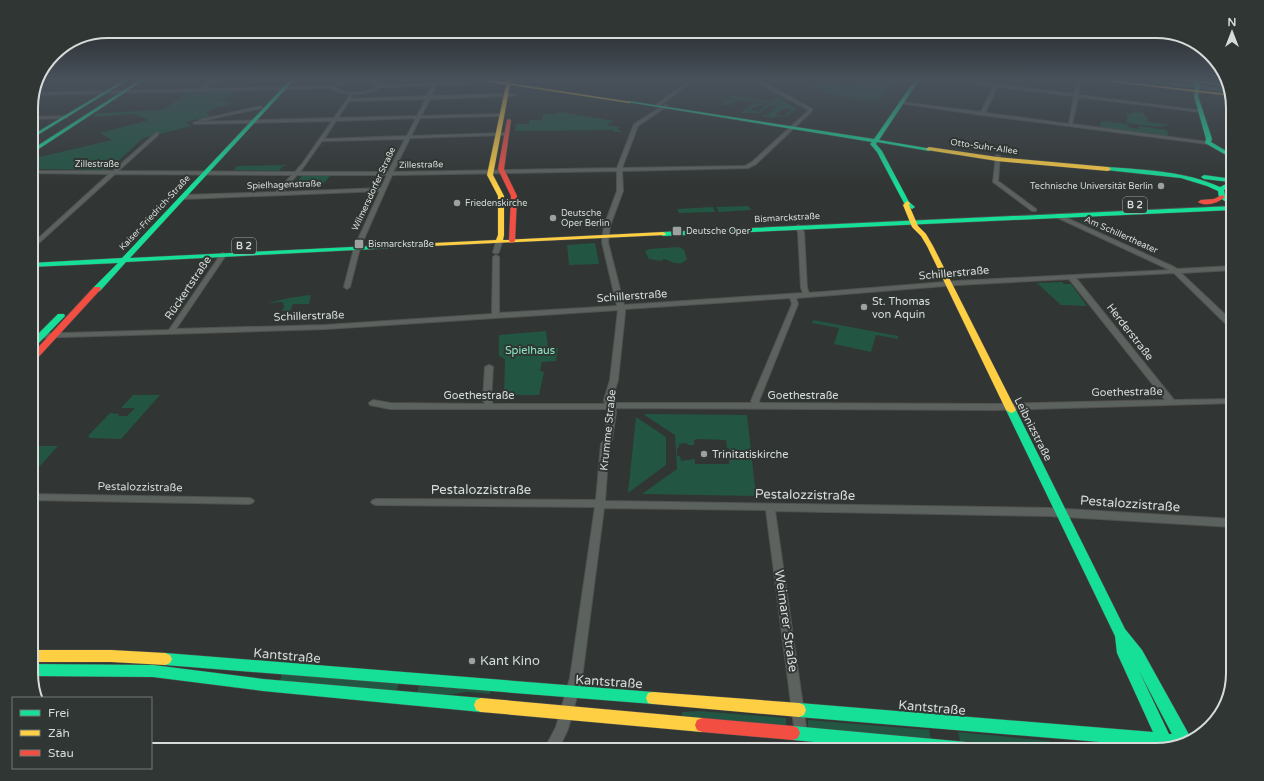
<svg xmlns="http://www.w3.org/2000/svg" width="1264" height="781" viewBox="0 0 1264 781" font-family="'Varela Round',sans-serif">
	<rect width="100%" height="100%" fill="#313533"/>
	<path fill="#235543" fill-rule="evenodd" d="M860 80H899L876 101 827 94 811 86 816 82 857 86Z
		M1106 80H1127L1189 87V89L1179 88Z
		M236 91 220 101 230 102 232 104 215 108 206 113 211 116 186 122 192 126 143 138 113 166 107 170 31 169V159L112 140 100 133 149 120 134 114 92 117 98 113 163 110 189 92Z
		M728 95 771 102C776 97 778 96 784 97L800 105 785 98H779L796 108 784 109 776 114 777 115 784 116 792 109 797 108 786 117 776 116 774 117 775 118 767 117 779 106 766 117 761 116 767 114 777 106 770 105 760 113H740L754 103 763 104 750 109 758 112 768 104 766 103 740 100 717 107 727 100 736 99 726 97Z
		M560 112 614 121 607 125 619 127 618 129 622 132H614L613 130 515 131 516 124H529V120H542L543 114H556Z
		M1133 112 1144 113V116L1147 117 1148 122 1170 125 1158 127 1127 123V113L1133 114Z
		M1101 121 1128 124V127L1139 129V126L1167 130 1168 136 1100 127Z
		M287 165 282 167 279 171 234 170 237 166Z
		M302 176H330L322 185H293Z
		M748 206 751 210 719 212 716 207Z
		M713 207 715 212 679 213 677 209Z
		M1091 220 1104 223 1108 226C1099 232 1088 226 1080 221Z
		M595 243 599 264 569 265 567 245Z
		M679 247 684 250 687 259C679 268 673 261 663 259L662 261 649 259 645 251 649 249Z
		M1062 282 1064 284H1071L1087 306 1061 305 1037 283Z
		M311 295 309 304H293L290 311H282L285 305H283V302L271 303 267 305C271 300 302 296 311 295Z
		M813 320 898 336V339L876 335 871 352 834 344 839 328 812 323Z
		M546 331 548 348H558L556 361 542 362 540 371 544 372 539 395H504L505 359 499 356V335Z
		M133 395H160L121 439 90 438 88 436 110 413 119 414 118 416H127L135 408H121Z
		M643 414 747 415 756 496 642 494 677 469 675 435ZM699 439 726 440 727 448H729V464H695V459L681 461 680 456H677V448L679 447V444L687 443 688 445H694V440Z
		M636 417 666 437V465L628 493Z
		M31 446H58L31 476Z
		M282 674 399 684 395 693 280 681Z
		M419 686 491 691 490 694 467 692 447 695 417 693Z
		M699 711 786 718V727L682 718V712Z
		M808 720 929 730 931 739 808 729Z
		M958 732 1050 741 1053 747 1034 748 960 741Z"/>
	<path fill="#447a64" d="M1127 80C1161 80 1194 84 1228 88L1229 92Z"/>
	<g fill="none" stroke-linecap="round" stroke-linejoin="round">
		<g stroke="#505251" stroke-width="2">
			<path id="street" d="M37 80H80L78 81H37Z
				M212 80H216L205 89 330 86 352 80H370L382 83 383 85 434 83 435 80H439L437 83 477 82 479 83 436 85 431 96 513 94 515 95 513 96 430 99 421 116 502 114 504 115 502 116 420 118 411 136 505 133 507 134 505 135 410 138 393 172 617 168 634 124 666 104 667 106 638 126 622 168 745 166 752 162 809 110 759 83 760 80H764L762 82 812 109V111L756 164 748 168 622 171 623 191 610 226 608 242 624 305 803 293 801 288 798 232 795 227 798 225 800 226 804 232 807 288 809 293 957 281 1170 270 1056 217 1055 216 1058 214 1174 267 1177 269 1233 266V270L1181 273 1233 322V328H1230L1174 273 1076 278 1174 400 1233 399V403L995 410 615 408 616 412 612 440 609 444 605 501 1049 508 1233 519V527L1049 516 775 511 807 734 806 738 801 740 796 738 795 734 766 510 604 508 582 678 568 729 558 750H544L556 727 570 678 595 507 376 505 373 504 371 502 373 500 376 499 596 500 601 444 604 440 608 412 607 409H390L370 405 369 403 373 400 390 403 485 404 483 400 485 367 489 365 493 367 491 400 493 404H605L604 400 610 380 618 310 326 329 31 338V334L169 330 221 254 223 253 226 255 176 329 326 325 492 314 493 257 496 255 499 257V313L617 306 602 242 604 226 617 191V171L392 175 360 248 350 287 347 289 344 287 354 248 380 191 185 199 182 197 185 195 276 192 292 175 115 174 31 250V245L109 174 31 173V171H113L156 133H158V135L118 171 295 172 302 164 332 121 195 124 193 123 195 122 334 118 350 95 353 96 351 99 427 96 432 86 382 87 371 92 356 94 342 93 330 88 33 95 34 93 200 89ZM356 81 369 82 379 86C366 93 347 96 334 87L343 83ZM426 99 417 116 338 118 349 101ZM416 118 407 136 324 139 336 121ZM405 139 388 172H300L322 141ZM297 175H387L381 188 282 192ZM1069 279 1165 400 995 404 760 403 759 401 798 304 796 298 957 285ZM790 298 792 304 751 401 752 403H613L612 400 618 380 625 313V309Z
				M690 80H694L659 106H657V104Z
				M950 80H958L996 84 1074 94 1077 80H1081L1078 95 1203 111 1201 112 1078 97 1072 124 1208 142 1210 143 1208 144 982 115 899 103 901 102 981 112 994 86ZM997 87 1074 96 1069 124 985 113Z
				M261 106 262 108 201 121 199 120Z
				M67 116V118H66L31 119V117Z
				M996 155 1000 156 998 181 1036 209V211H1032L993 182Z
				M499 240 502 242 499 252 498 253H494L493 252 496 242Z
				M31 494 249 498 252 499 254 501 252 503 249 504 31 500Z"/>
		</g>
		<g stroke="#505251" stroke-width="1">
			<path id="fast" d="M124 80H128L31 139V136Z
				M140 80H144L31 154V150Z
				M290 80H294L130 258 392 245 395 247 394 248 126 262 100 291H94V287L118 263 31 267V263L122 258Z
				M915 80H919L879 140 932 149 929 151 877 142 876 144 882 151 909 202 915 207 912 209 904 203 877 152 870 144 872 142 627 102 629 101 874 139Z
				M1177 80H1201V81L1227 84V86L1200 83 1198 96 1212 139 1211 142 1233 155V159L1205 143 1206 139 1194 96 1196 83Z
				M1108 167C1146 170 1185 171 1220 187L1230 182 1204 179 1201 177 1204 175 1233 179V185L1224 190 1225 196 1231 201 1226 202 1219 197 1218 191 1207 186 1181 178 1106 170 1105 169Z
				M1233 206V210L663 236 660 234 663 232Z
				M58 314H64L65 316 34 348H31V341Z
				M1011 407 1016 410 1125 629 1142 650 1192 740 1161 749 1160 747 799 717 794 715 792 710 794 705 799 703 1153 732 1117 653 1115 636 1006 410ZM1139 671 1172 734H1169Z
				M165 653 653 692 658 693 660 698 658 703 653 704 165 665 160 663 158 659 160 655Z
				M31 664 153 665 263 679 481 698 486 700 488 705 486 710 481 712 263 691 153 677 31 676Z
				M793 726 977 743 982 745 984 750H900L793 740 788 738 786 733 788 728Z"/>
		</g>
		<g stroke="#505251" stroke-width="1">
			<path id="slow" d="M480 80 506 82 507 80H511L510 83 631 102 629 103 510 85 493 175 504 196V235L503 240 663 232 666 234 665 235 390 248 389 247 392 245 496 240 498 235V196L487 175 506 85Z
				M1096 80H1106L1230 94 1231 96Z
				M929 147 997 157 1108 167 1111 169 1108 171 997 161 927 150 926 149Z
				M907 201 910 203 909 205 918 226 926 234 933 246 1016 410 1014 412 1011 413 1006 410 927 246 921 236 912 227 903 205Z
				M31 650H111L165 653 170 655 172 659 170 663 165 665 111 662H31Z
				M653 692 799 703 804 705 806 710 804 715 799 717 653 704 648 703 646 698 648 693Z
				M481 698 702 718 707 720 709 725 707 730 702 732 481 712 476 710 474 705 476 700Z"/>
		</g>
		<g stroke="#505251" stroke-width="1">
			<path id="jam" d="M509 119 511 120 504 169 517 196 515 241 512 243 509 241 511 196 498 169 507 120Z
				M1222 195 1225 197C1218 203 1206 207 1198 202L1201 200 1214 199Z
				M94 287H100L101 289 34 362 31 363V355Z
				M702 718 793 726 798 728 800 733 798 738 793 740 702 732 697 730 695 725 697 720Z"/>
		</g>
		<use href="#street" fill="#5c635f" fill-rule="evenodd"/>
		<use href="#fast" fill="#16e098" fill-rule="evenodd"/>
		<use href="#slow" fill="#ffcf43" fill-rule="evenodd"/>
		<use href="#jam" fill="#f24e42" fill-rule="evenodd"/>
	</g>
	<linearGradient id="sky" x2="0" y2="1"><stop stop-color="#1b1d1c"/><stop offset="0.42" stop-color="#48515b"/><stop offset="1" stop-color="#48515b" stop-opacity="0"/></linearGradient>
	<rect width="1264" height="189" fill="url(#sky)"/>
	<g fill="#9da19f" stroke="#303633" stroke-width="1.5">
		<circle cx="1161" cy="186" r="4"/>
		<circle cx="457" cy="203" r="4"/>
		<circle cx="553" cy="218" r="4"/>
		<rect x="672" y="226" width="10" height="10" rx="2"/>
		<rect x="354" y="239" width="10" height="10" rx="2"/>
		<circle cx="864" cy="307" r="4"/>
		<circle cx="704" cy="454" r="4"/>
		<circle cx="472" cy="661" r="4"/>
	</g>
	<g text-anchor="middle" dominant-baseline="central" stroke-width="4" stroke-linejoin="round" paint-order="stroke">
		<g font-size="9" fill="#d7dbd9" stroke="#303633">
			<text transform="translate(984 147) rotate(8)">Otto-Suhr-Allee</text>
			<text x="97" y="164">Zillestraße</text>
			<text transform="translate(421 165) rotate(-1)">Zillestraße</text>
			<text transform="translate(284 185) rotate(-2)">Spielhagenstraße</text>
			<text transform="translate(374 189) rotate(-65)">Wilmersdorfer Straße</text>
			<text transform="translate(155 213) rotate(-47)">Kaiser-Friedrich-Straße</text>
			<text transform="translate(787 218) rotate(-3)">Bismarckstraße</text>
			<text transform="translate(1121 235) rotate(24)">Am Schillertheater</text>
		</g>
		<g font-size="9" fill="#d7dbd9" stroke="#303633" text-anchor="start">
			<text x="1153" y="186" text-anchor="end">Technische Universität Berlin</text>
			<text x="465" y="203">Friedenskirche</text>
			<text x="561" y="213">Deutsche<tspan x="561" dy="10">Oper Berlin</tspan></text>
			<text x="686" y="231">Deutsche Oper</text>
			<text x="368" y="244">Bismarckstraße</text>
		</g>
		<g fill="#303633" stroke="#a5aaa7" stroke-width="1">
			<rect x="1123" y="197" width="24" height="16" rx="3"/>
			<rect x="232" y="238" width="24" height="16" rx="3"/>
		</g>
		<g font-size="10" font-weight="bold" fill="#d7dbd9">
			<text x="1135" y="205">B 2</text>
			<text x="244" y="246">B 2</text>
		</g>
		<g font-size="11" fill="#d7dbd9" stroke="#303633">
			<text transform="translate(954 273) rotate(-5)">Schillerstraße</text>
			<text transform="translate(188 288) rotate(-56)">Rückertstraße</text>
			<text transform="translate(632 296) rotate(-4)">Schillerstraße</text>
			<text transform="translate(309 316) rotate(-2)">Schillerstraße</text>
			<text transform="translate(1130 332) rotate(52)">Herderstraße</text>
			<text transform="translate(1127 392) rotate(-1)">Goethestraße</text>
			<text x="479" y="395">Goethestraße</text>
			<text x="803" y="395">Goethestraße</text>
			<text transform="translate(1033 429) rotate(63)">Leibnizstraße</text>
			<text transform="translate(608 430) rotate(-84)">Krumme Straße</text>
			<text transform="translate(140 487) rotate(1)">Pestalozzistraße</text>
		</g>
		<g font-size="11" fill="#d7dbd9" stroke="#303633" text-anchor="start">
			<text x="872" y="301">St. Thomas<tspan x="872" dy="13">von Aquin</tspan></text>
			<text x="712" y="454">Trinitatiskirche</text>
		</g>
		<g font-size="11" fill="#8be7c1" stroke="#303633">
			<text x="530" y="350">Spielhaus</text>
		</g>
		<g font-size="13" fill="#d7dbd9" stroke="#303633">
			<text x="481" y="490">Pestalozzistraße</text>
			<text transform="translate(805 495) rotate(1)">Pestalozzistraße</text>
			<text transform="translate(1130 504) rotate(4)">Pestalozzistraße</text>
			<text transform="translate(786 621) rotate(82)">Weimarer Straße</text>
			<text transform="translate(287 656) rotate(5)">Kantstraße</text>
			<text transform="translate(609 682) rotate(4)">Kantstraße</text>
			<text transform="translate(932 708) rotate(5)">Kantstraße</text>
		</g>
		<g font-size="13" fill="#d7dbd9" stroke="#303633" text-anchor="start">
			<text x="480" y="661">Kant Kino</text>
		</g>
	</g>
	<path d="M0 0H1264V781H0ZM108 38H1156A70 70 0 0 1 1226 108V673A70 70 0 0 1 1156 743H108A70 70 0 0 1 38 673V108A70 70 0 0 1 108 38Z" fill="#303633" fill-rule="evenodd"/>
	<path fill="none" stroke="#d7dbd9" stroke-width="2" d="M108 38H1156A70 70 0 0 1 1226 108V673A70 70 0 0 1 1156 743H108A70 70 0 0 1 38 673V108A70 70 0 0 1 108 38Z"/>
	<rect x="12" y="697" width="140" height="72" fill="#303633" stroke="#737875"/>
	<rect x="20" y="710" width="20" height="6" fill="#16e098" stroke="#737875"/>
	<text x="48" y="717" font-size="12" fill="#d7dbd9">Frei</text>
	<rect x="20" y="730" width="20" height="6" fill="#ffcf43" stroke="#737875"/>
	<text x="48" y="737" font-size="12" fill="#d7dbd9">Zäh</text>
	<rect x="20" y="750" width="20" height="6" fill="#f24e42" stroke="#737875"/>
	<text x="48" y="757" font-size="12" fill="#d7dbd9">Stau</text>
	<g transform="translate(1232 32)" stroke="#303633" stroke-width="3" paint-order="stroke">
	<path d="M0-3L7 15L0 10L-7 15Z" fill="#d7dbd9"/>
	<text y="-6" font-size="11" font-weight="bold" text-anchor="middle" fill="#d7dbd9">N</text>
	</g>
</svg>
